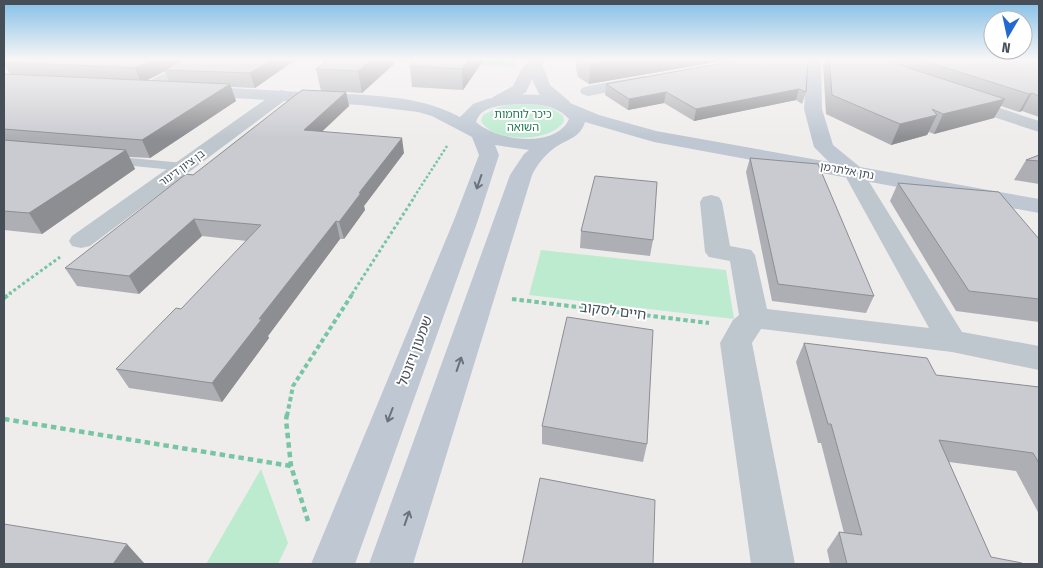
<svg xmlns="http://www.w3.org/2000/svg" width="1043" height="568" viewBox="0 0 1043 568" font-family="'Fira Sans Condensed','Noto Sans Hebrew',sans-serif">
	<rect width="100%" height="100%" fill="#efecec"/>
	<path fill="#bcebd0" d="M354 59H517L513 67Z
		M511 104C529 103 549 103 563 116L564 121C552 143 493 143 481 121L483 115 499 107Z
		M541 250 726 270 734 319 529 295Z
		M261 469 288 543 278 564H206Z"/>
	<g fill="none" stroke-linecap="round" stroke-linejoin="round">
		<path stroke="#77c6a3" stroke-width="2" stroke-dasharray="2 1" stroke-linecap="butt" d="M480 61 504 63"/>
		<path stroke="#77c6a3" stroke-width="2.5" stroke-dasharray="2.5 2" stroke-linecap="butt" d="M414 197 447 146"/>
		<path stroke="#77c6a3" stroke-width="3" stroke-dasharray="3 2.5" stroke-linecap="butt" d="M9 294 60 257
			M352 294 415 196"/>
		<path stroke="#77c6a3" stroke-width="4" stroke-dasharray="4.5 3" stroke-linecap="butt" d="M4 298 11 293
			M512 299 709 323
			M287 416 293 386 353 293"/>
		<path stroke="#77c6a3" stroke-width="4.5" stroke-dasharray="5.5 4" stroke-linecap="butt" d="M287 414 286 420 291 466 308 521
			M4 419 291 466"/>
		<path fill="#bec6ce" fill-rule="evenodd" d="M108 156 184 163 191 167 184 171 103 163 101 160 103 157Z"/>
		<path fill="#bec6ce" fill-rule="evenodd" d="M193 59H210L208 62 153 91H141L139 88 141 85Z
			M531 59H545L542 64 550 85 569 101 571 105 569 109H557L539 94 532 79 526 92 505 105H493L491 101 493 97 513 86 521 70Z
			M644 76 649 78 652 81 649 84 588 96 582 94 580 91 582 88 588 86Z
			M282 90 288 92 290 95 288 98 90 246 81 248 72 246 69 241 72 236 276 92Z
			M963 96 1039 121V132L957 105 955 101 957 97Z
			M853 166 860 168 863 172 962 332 1039 346V370L952 352 761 329 752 343 795 564H751L720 343 733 320 739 315 730 261 709 257 705 252 700 202 703 197 711 195 719 197 722 202 730 246 751 250 755 255 767 309 929 328 843 172 846 168Z"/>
		<path fill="#bec7d2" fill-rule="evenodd" d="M807 59H821L822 109 833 145 860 167 1039 199V213L654 142 585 122C580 137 571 138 559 145 547 152 538 163 532 175L413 564H369L510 175 524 154 529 150 495 145 499 155 478 220 355 564H311L454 220 479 155 472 137 432 116 418 112 361 105 195 96 189 94 187 91 189 88 195 86C236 88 277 91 318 93 365 95 418 94 460 117L473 104 487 99 514 94 540 95 563 100 599 115 656 131 829 162 814 147 804 109ZM514 104C534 104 554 103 569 119 556 149 497 141 476 122 481 106 500 106 514 104Z"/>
	</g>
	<path fill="#aeafb4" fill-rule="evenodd" d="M4 58H298L255 88 231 87 236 101 150 158 129 157 135 169 42 234 4 230V74H10L6 67H4ZM165 71 169 82 146 81Z
		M330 58H393L394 64 362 93 346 92 349 106 322 131 404 153 364 206 365 210 344 239H340L268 336 269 338 222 402 129 388 116 369 181 309 247 241 202 236 139 294 77 286 65 268 193 175 321 91 316 69Z
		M485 58 463 90 412 87 410 66Z
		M576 58H740L589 84 578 77 576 68Z
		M751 58 806 92 802 104 796 100 694 121 664 103 628 110 605 95 606 84Z
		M825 58H1039V117L1022 111 1019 112 1001 106 994 118 934 134 929 132 927 135 891 145 826 114 823 64Z
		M1039 155V184L1014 180 1026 160Z
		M750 158 874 296 866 313 772 301 746 172Z
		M898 183 1039 239V322L956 311 890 201Z
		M581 231 653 240 650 256 580 248Z
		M804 343 936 375 1039 387V514L1016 471 949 462 991 557 1023 564H830L827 550 839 532 844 533 821 443H818L796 362Z
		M542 426 647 444 643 462 542 444Z"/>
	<path fill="#8d8e92" d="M156 58H190L165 70V71L141 83 135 68Z
		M274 58H298L255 88 250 73Z
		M373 58H393L394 64 362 93 358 71Z
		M469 58H485L463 90 462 69Z
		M625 58H740L589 84 590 64Z
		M230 84 236 101 150 158 142 140Z
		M799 89 796 100 694 121 696 109Z
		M346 92 349 106 308 145 304 130Z
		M666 92 664 103 628 110 629 99Z
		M1032 93 1022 111 1019 112 1029 94Z
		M1005 99 994 118 934 134 943 114Z
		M937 115 927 135 891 145 900 124Z
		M402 138 404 153 364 206 365 210 344 239 339 222 359 193Z
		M126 150 135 169 42 234 29 213Z
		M194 219 202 236 139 294 129 276Z
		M336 221 340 239 268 336 269 338 222 402 212 383 259 319Z
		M127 544 145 564H113Z"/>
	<path fill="#cacbd1" stroke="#8d8e92" d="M13 58H156L135 68 4 62Z
		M187 58H274L250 73 165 70Z
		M330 58H373L358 71 316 69Z
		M416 58H469L462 69 410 66Z
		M581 58H625L590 64Z
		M751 58H794L808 60 806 92 799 89 696 109 666 92 629 99 606 84Z
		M829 58H878L1005 99 943 114 932 109 937 115 900 124 832 95Z
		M915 58H1039V96L1032 93 1029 94Z
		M4 74 230 84 142 140 4 129Z
		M302 90 346 92 304 130 402 138 359 193H361L339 222 336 221 259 319H262L212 383 116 369 176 308 181 309 261 225 194 219 129 276 65 268 186 174 193 175Z
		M4 140 126 150 29 213 4 211Z
		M1039 155V161L1026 160Z
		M750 158 818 164 874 296 778 284Z
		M595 176 657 182 653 240 581 231Z
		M898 183 999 192 1039 239V299L969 291Z
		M567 317 653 330 647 444 542 426Z
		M804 343 927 358 936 375 1039 387V463L1033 453 939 440 991 557 1022 563 1023 564H847L839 532 862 535 831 424H828Z
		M540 478 655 500 653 564H522Z
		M4 524 127 544 113 564H4Z"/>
	<defs><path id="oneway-shaft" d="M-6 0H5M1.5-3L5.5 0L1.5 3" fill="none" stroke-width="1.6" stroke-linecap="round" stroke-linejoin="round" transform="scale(1.25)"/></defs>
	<g stroke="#6a737d">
		<use href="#oneway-shaft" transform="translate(479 182) rotate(109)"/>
		<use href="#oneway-shaft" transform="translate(459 364) rotate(-71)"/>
		<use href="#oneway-shaft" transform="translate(390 415) rotate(111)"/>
		<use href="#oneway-shaft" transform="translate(407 518) rotate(-71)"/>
	</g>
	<linearGradient id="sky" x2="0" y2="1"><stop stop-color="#83bfe7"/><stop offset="0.43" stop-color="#f8f6f6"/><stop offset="1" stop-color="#f8f6f6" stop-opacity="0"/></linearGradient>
	<rect width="1043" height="138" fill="url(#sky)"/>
	<g text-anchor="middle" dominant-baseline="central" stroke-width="4" stroke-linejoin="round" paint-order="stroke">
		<g font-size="11" fill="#1c744c" stroke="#fff">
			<text x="523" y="114">כיכר לוחמות<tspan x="523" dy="13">השואה</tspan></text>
		</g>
		<g font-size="11" fill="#464f58" stroke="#fff">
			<text transform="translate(182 168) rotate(-36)">בן ציון דינור</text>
			<text transform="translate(847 171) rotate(10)">נתן אלתרמן</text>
		</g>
		<g font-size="14" fill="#464f58" stroke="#fff">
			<text transform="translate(613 311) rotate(7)">חיים לסקוב</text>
			<text transform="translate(415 351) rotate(-69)">שמעון ויזנטל</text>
		</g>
	</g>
	<rect width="1043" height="568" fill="none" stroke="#464f58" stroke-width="10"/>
	<g transform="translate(1008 35) rotate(189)"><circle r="24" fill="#ffffff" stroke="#b5b9bc"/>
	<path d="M0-4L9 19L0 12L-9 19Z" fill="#2468d1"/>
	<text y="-8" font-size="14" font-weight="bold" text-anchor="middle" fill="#464f58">N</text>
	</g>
</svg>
